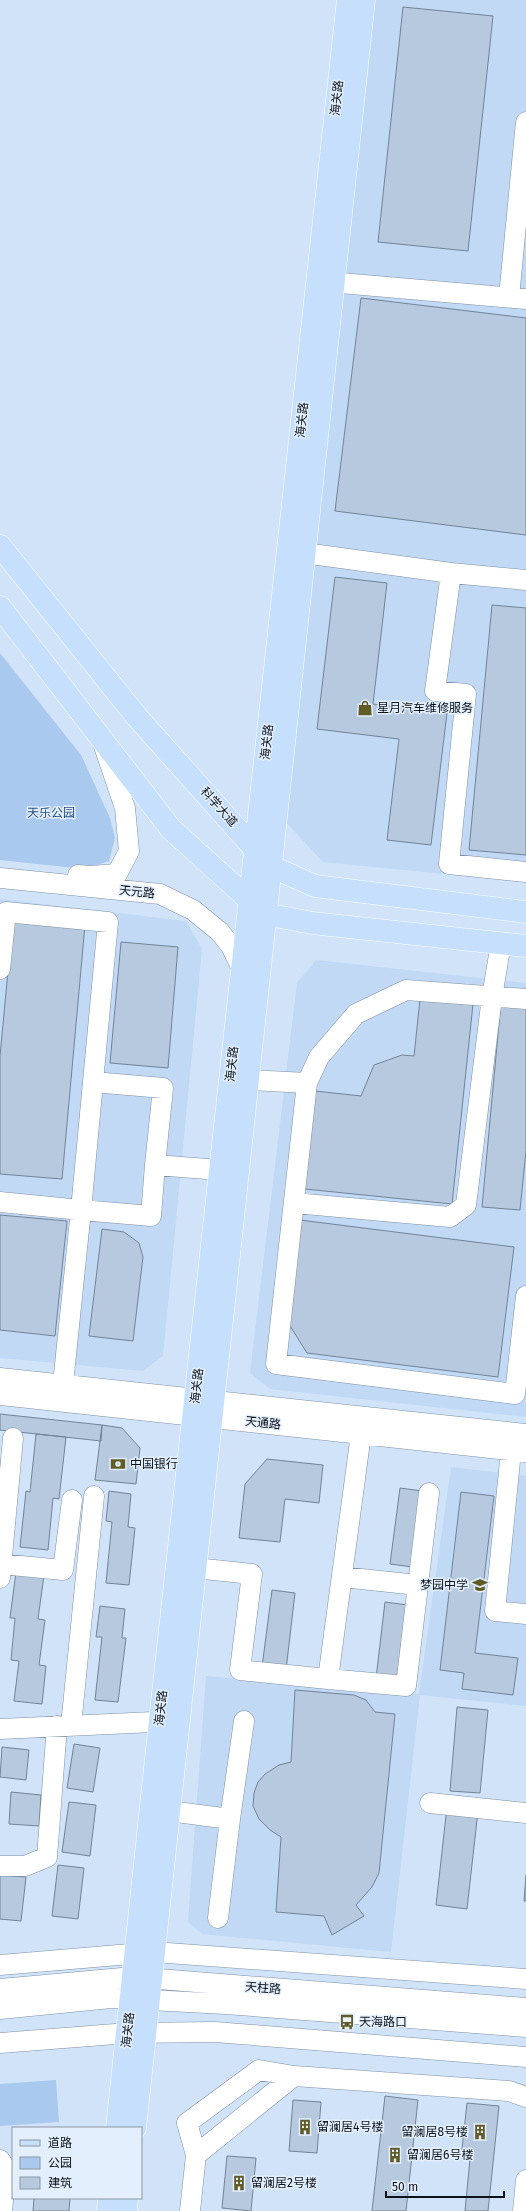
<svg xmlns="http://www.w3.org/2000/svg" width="526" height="2211" viewBox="0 0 526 2211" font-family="'Fira Sans','Noto Sans SC',sans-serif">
	<rect width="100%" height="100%" fill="#d0e3f9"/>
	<path fill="#c1d9f5" d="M375 0H526V882L323 862 282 818Z
		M0 899 186 921 202 949 163 1356 143 1371 0 1358Z
		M316 960 526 983V1417L270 1389 250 1373 297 983Z
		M451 1467 526 1476V1706L420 1695 391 1952 202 1934 188 1922 206 1676 419 1694Z"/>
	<path fill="#aac9ef" d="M0 653 81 755 110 818 115 838 109 861 84 869 0 860Z
		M56 2080 59 2122 0 2126V2084Z"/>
	<path fill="#b6c9df" stroke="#728398" d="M403 7 493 16 468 251 378 242Z
		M361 298 526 318V535L335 511Z
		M335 577 387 583 373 704 447 713 431 845 387 840 399 739 317 729Z
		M492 605 526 608V855L469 850Z
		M13 918 85 925 62 1179 0 1174V1056Z
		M121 942 178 947 168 1068 110 1063Z
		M420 999 473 1004 452 1204 305 1189 315 1091 361 1096 374 1065 402 1055 414 1056Z
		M501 1002 526 1004V1151L520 1210 482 1207Z
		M0 1215 67 1221 55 1336 0 1330Z
		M300 1220 514 1247 498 1377 307 1353 287 1321Z
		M102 1229 124 1232 139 1243 143 1257 133 1341 89 1336Z
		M0 1414 102 1425 101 1441 0 1430Z
		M102 1425 122 1428 140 1448 136 1484 95 1480Z
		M36 1434 66 1437 59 1499 53 1498 48 1550 20 1547 26 1491 30 1492Z
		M267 1459 323 1465 319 1503 285 1499 280 1542 239 1538 245 1484Z
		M400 1488 423 1491 413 1567 390 1564Z
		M109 1491 131 1494 128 1527 135 1528 129 1585 106 1583 112 1522 106 1521Z
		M461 1492 494 1496 475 1653 518 1658 513 1695 462 1689 464 1673 440 1670Z
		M16 1572 44 1575 38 1619 45 1620 39 1665 46 1666 42 1704 14 1701 19 1661 11 1660 15 1618H10Z
		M272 1590 295 1593 286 1670 262 1667Z
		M385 1602 408 1605 399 1681 376 1678Z
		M100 1606 125 1609 122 1638H126L118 1702 95 1700 102 1637H96Z
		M295 1690 354 1695 366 1700 375 1712 395 1714 379 1873 372 1887 356 1905 364 1916 332 1935 324 1916 276 1912 281 1837 270 1830 259 1819 253 1806 254 1793 258 1782 265 1774 279 1765 291 1762Z
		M457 1707 488 1710 480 1793 450 1791Z
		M74 1744 100 1748 93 1792 67 1788Z
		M2 1747 29 1750 26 1780 0 1777Z
		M11 1792 41 1795 39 1826 9 1824Z
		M69 1802 96 1805 90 1856 62 1852Z
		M447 1807 478 1811 467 1909 436 1905Z
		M58 1865 84 1868 78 1919 52 1916Z
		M0 1875 26 1877 21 1921 0 1919Z
		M526 1875V1901H524Z
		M385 2096 418 2100 406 2211H372Z
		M293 2100 321 2102 317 2153 289 2151Z
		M467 2103 499 2106 488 2211H465L470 2159 461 2158Z
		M227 2156 256 2158 251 2211 222 2208Z
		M34 2198H70L69 2211H33Z"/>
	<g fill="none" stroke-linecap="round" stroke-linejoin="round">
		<g stroke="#7f90a5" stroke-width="21">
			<path id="minor" d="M317 281 526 299
				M509 297 526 122
				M304 553 451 573 435 691 466 694 449 864 526 872
				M451 573 526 580
				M78 875 90 876 117 874 129 851 125 808 104 746
				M0 878 160 894 193 910 220 932 231 946 242 969
				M0 969 6 912 108 922 81 1210 0 1202
				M526 999 406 990 356 1014 319 1057 307 1083 276 1364 515 1394 526 1296
				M247 1080 307 1083
				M93 1082 163 1088 155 1165
				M294 1203 450 1217 466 1205 492 997 501 943
				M0 1378 526 1434
				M63 1384 81 1210 151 1216 155 1165 220 1170
				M0 1395 526 1452
				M511 1451 495 1611 526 1614
				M0 1564 63 1570 72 1500
				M195 1568 252 1574 240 1670 328 1679 361 1434
				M0 1578 13 1438
				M418 1585 429 1493
				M328 1679 406 1686 418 1585 342 1577
				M71 1726 94 1496
				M0 1729 176 1721
				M430 1803 526 1813
				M169 1811 230 1819 218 1918
				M230 1819 244 1721
				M0 1866H25L47 1857 57 1726
				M0 1965 154 1952 526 1979
				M0 1989 133 1977 526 2008
				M0 2009 111 1998 226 2004 526 2027
				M0 2043 128 2033 215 2032 526 2057
				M196 2155 187 2123 259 2070 294 2076
				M0 2160 6 2170 2 2211
				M190 2211 196 2155 294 2076 509 2091 526 2097
				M523 2211 526 2180"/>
		</g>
		<g stroke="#fff" stroke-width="23">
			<path id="major" d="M0 546 137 717 270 866 315 886 526 912
				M0 607 171 829 265 914 312 923 526 946
				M117 2128 160 1721 348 0
				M135 2128 364 0
				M108 2211 109 2198
				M126 2211 127 2198"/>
		</g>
		<use href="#minor" stroke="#fff" stroke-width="20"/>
		<use href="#major" stroke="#c5dffd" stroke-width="22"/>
	</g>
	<defs>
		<g id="shop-bare" transform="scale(1.2)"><path d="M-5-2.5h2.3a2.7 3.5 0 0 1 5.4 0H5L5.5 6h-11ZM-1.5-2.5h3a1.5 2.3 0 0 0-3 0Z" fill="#615b28" stroke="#e4effd" stroke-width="2.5" paint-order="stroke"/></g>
		<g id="bank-bare" transform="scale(1.2)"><path d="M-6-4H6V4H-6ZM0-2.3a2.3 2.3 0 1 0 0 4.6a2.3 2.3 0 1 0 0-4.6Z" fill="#615b28" stroke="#e4effd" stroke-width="2.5" paint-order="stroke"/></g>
		<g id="school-bare" transform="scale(1.2)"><path d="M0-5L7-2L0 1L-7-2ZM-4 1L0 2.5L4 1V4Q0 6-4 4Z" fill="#615b28" stroke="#e4effd" stroke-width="2.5" paint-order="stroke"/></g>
		<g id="bus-bare" transform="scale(1.2)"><path d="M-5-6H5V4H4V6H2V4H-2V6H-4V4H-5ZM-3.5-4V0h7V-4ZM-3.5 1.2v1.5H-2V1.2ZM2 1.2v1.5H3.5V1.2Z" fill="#615b28" stroke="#e4effd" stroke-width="2.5" paint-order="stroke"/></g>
		<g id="building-bare" transform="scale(1.2)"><path d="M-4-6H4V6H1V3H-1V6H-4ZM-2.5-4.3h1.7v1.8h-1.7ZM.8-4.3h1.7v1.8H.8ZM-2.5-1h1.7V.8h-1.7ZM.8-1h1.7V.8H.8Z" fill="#615b28" stroke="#e4effd" stroke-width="2.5" paint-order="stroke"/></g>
	</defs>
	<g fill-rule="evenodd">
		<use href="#shop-bare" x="365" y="708"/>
		<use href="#bank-bare" x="118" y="1464"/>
		<use href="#school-bare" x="480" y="1585"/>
		<use href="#bus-bare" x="347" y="2022"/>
		<use href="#building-bare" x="305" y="2127"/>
		<use href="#building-bare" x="480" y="2132"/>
		<use href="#building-bare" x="395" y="2155"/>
		<use href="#building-bare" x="239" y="2183"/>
	</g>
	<g text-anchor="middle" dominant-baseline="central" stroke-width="3" stroke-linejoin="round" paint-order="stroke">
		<g font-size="12" fill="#0b1219" stroke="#e4effd">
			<text transform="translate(337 98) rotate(-84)">海关路</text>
			<text transform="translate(302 420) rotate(-84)">海关路</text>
			<text transform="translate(267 742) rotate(-84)">海关路</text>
			<text transform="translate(219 807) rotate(48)">科学大道</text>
			<text transform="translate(137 892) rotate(6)">天元路</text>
			<text transform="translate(232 1064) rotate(-84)">海关路</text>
			<text transform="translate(197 1386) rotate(-84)">海关路</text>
			<text transform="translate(263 1423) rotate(6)">天通路</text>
			<text transform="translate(161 1708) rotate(-84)">海关路</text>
			<text transform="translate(263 1988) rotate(4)">天柱路</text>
			<text transform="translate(128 2030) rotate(-84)">海关路</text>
		</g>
		<g font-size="12" fill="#0b1219" stroke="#e4effd" text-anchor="start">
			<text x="377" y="708">星月汽车维修服务</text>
			<text x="130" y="1464">中国银行</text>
			<text x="468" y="1585" text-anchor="end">梦园中学</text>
			<text x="359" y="2022">天海路口</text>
			<text x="317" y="2127">留澜居4号楼</text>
			<text x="468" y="2132" text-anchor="end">留澜居8号楼</text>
			<text x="407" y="2155">留澜居6号楼</text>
			<text x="251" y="2183">留澜居2号楼</text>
		</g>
		<g font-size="12" fill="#255081" stroke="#e4effd">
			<text x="51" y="813">天乐公园</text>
		</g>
	</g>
	<rect x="12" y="2127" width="130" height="72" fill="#e4effd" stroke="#8d97a2"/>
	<rect x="20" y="2140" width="20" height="6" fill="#c5dffd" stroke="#8d97a2"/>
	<text x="48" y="2147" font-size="12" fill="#0b1219">道路</text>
	<rect x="20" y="2157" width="20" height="12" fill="#aac9ef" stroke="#8d97a2"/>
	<text x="48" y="2167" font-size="12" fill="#0b1219">公园</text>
	<rect x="20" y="2177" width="20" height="12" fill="#b6c9df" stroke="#8d97a2"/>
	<text x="48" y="2187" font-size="12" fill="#0b1219">建筑</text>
	<path d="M386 2191v6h118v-6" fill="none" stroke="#0b1219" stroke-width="2"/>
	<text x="392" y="2191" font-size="12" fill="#0b1219" stroke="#e4effd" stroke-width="3" paint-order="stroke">50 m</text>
</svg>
